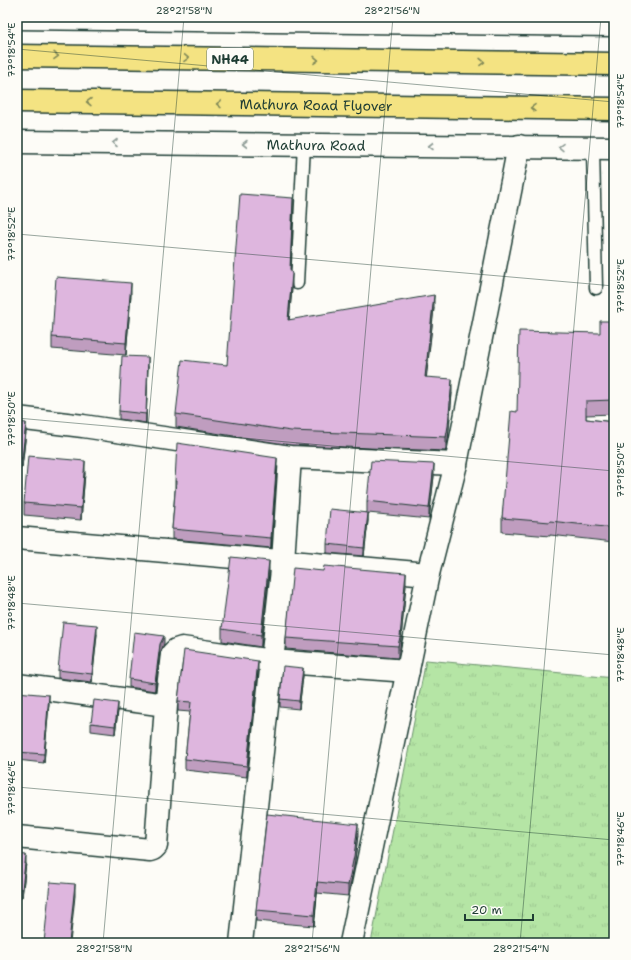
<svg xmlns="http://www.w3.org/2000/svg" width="631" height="960" viewBox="0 0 631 960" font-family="'Shantell Sans',sans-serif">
	<defs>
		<pattern id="grass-tufts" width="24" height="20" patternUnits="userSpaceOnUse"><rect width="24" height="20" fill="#b5e5a5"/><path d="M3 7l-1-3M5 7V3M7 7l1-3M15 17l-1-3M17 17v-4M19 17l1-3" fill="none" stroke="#9bc58f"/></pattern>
	</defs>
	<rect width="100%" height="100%" fill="#fdfcf7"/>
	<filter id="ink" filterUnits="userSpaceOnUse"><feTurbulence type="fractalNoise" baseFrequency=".025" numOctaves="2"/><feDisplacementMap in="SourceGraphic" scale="8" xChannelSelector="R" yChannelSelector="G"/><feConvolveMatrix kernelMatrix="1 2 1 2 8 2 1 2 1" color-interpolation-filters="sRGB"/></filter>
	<g filter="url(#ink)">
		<path fill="url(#grass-tufts)" stroke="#6a916c" d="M426 660 614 678V943H371Z"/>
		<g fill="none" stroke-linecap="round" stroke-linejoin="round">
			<g stroke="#1f3d34" stroke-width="15">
				<path id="service" d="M593 148 596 288
					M297 283 304 145"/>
			</g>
			<g stroke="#1f3d34" stroke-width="25">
				<path id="minor" d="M17 418 83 426 290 457 456 464
					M17 538 428 574
					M17 685 166 705
					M17 837 150 850 153 849 156 846 166 705 172 654 176 650 182 648 272 661 408 671
					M241 943 283 561 290 457"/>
			</g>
			<g stroke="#1f3d34" stroke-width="25">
				<path id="tertiary" d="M351 943 428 574 456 464 519 146"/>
			</g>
			<g stroke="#1f3d34" stroke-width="25">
				<g id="secondary">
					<path d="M17 18 614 25"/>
					<path id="s1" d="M17 142 614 148"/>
				</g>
			</g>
			<g stroke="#1f3d34" stroke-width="25">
				<g id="trunk">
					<path d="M17 56 614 64"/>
					<path id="s2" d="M17 101 614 109"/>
				</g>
			</g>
			<use href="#service" stroke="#fdfcf7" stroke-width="12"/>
			<use href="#minor" stroke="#fdfcf7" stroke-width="22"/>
			<use href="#tertiary" stroke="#fdfcf7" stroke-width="22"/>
			<use href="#secondary" stroke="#fdfcf7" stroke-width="22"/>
			<use href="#trunk" stroke="#f4e382" stroke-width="22"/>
		</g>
		<path fill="#bf9dbf" stroke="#1f3d34" d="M293 212 290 270 292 288 289 320 434 308 426 377 452 393 448 440 446 451 291 445 176 427V414L227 365Z
			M131 294 126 355 52 349V337Z
			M614 321V414L586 415V419L614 422V542L550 535V536L502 532V518L517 412Z
			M148 366 146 423 119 419V411Z
			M17 422 26 432 22 467 17 466Z
			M277 468 271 548 172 539V529L175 491V481Z
			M85 473 81 520 24 515V503Z
			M434 476 429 519 368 513V521L364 556 327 553V544L367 512V501Z
			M269 573 261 647 222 641V629Z
			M406 585 400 649 398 658 286 649V638Z
			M97 634 92 682 58 678V670Z
			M164 644 160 653 155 691 129 687V679Z
			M258 672 247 777 185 770V759L190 712 178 711V701Z
			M303 676 299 709 280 707V699Z
			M17 692 49 703 44 763 17 760Z
			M118 711 115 734 91 731V723Z
			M358 835 354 867 348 896 317 893 314 926 256 921V910Z
			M17 854 26 863 22 897H17Z"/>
		<path fill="#9b7f9b" stroke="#1f3d34" d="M293 198V212L290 283V269Z
			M292 274V288L288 334V320Z
			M131 283V294L126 355V343Z
			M434 295V308L425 390V377Z
			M148 357V366L146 423V414Z
			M452 379V393L448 440 446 451V437Z
			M26 423V432L22 467V458Z
			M277 458V468L271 548V538Z
			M85 461V473L81 520V508Z
			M434 464V476L429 519V508Z
			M368 513V521L364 556V548Z
			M269 561V573L261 647V635Z
			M406 573V585L400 649 398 658V646Z
			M97 625V634L92 682V674Z
			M164 636V644L160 653 155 691V683L160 644Z
			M258 661V672L247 777V766Z
			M303 668V676L299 709V701Z
			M49 695V703L44 763V754Z
			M118 703V711L115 734V726Z
			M358 824V835L354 867 348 896V885Z
			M26 855V863L22 897V889Z
			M317 882V893L314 926V915Z
			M75 884V896L70 943H69Z"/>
		<path fill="#deb6de" stroke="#1f3d34" d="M240 194 293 198 290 269 292 274 288 320 434 295 425 377 452 379 448 426 446 437 291 431 176 414 182 360 227 365Z
			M56 277 131 283 126 343 52 337Z
			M600 321H614V400L586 401V419L614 422V528L550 521V522L502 518 511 411 517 412 519 331 600 333Z
			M122 356 148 357 146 414 119 411Z
			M17 422 26 423 22 458H17Z
			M177 443 277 458 271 538 172 529 176 481H175Z
			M28 456 85 461 81 508 24 503Z
			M371 461 434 464 429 508 367 501Z
			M330 509 368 513 364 548 327 544Z
			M231 557 269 561 261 635 222 629Z
			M324 566 406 573 400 637 398 646 286 638 293 568 323 571Z
			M63 622 97 625 92 674 58 670Z
			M134 632 164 636 160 644 155 683 129 679Z
			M184 650 258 661 247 766 185 759 191 702 178 701Z
			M283 666 303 668 299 701 280 699Z
			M17 692 49 695 44 754 17 752Z
			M94 700 118 703 115 726 91 723Z
			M267 814 358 824 354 856 348 885 317 882 314 915 256 910Z
			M17 854 26 855 22 889 17 888Z
			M50 882 75 884 69 943H44Z"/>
		<defs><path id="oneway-chevron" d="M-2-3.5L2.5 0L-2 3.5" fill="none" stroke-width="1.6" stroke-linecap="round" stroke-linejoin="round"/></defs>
		<g stroke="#7f8857">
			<use href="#oneway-chevron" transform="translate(56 56) rotate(1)"/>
			<use href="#oneway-chevron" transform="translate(186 58) rotate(1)"/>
			<use href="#oneway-chevron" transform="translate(316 60) rotate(1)"/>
			<use href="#oneway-chevron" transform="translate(482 62) rotate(1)"/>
			<use href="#oneway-chevron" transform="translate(89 102) rotate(-179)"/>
			<use href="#oneway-chevron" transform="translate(219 104) rotate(-179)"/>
			<use href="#oneway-chevron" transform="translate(533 108) rotate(-179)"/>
		</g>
		<g stroke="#8e9c96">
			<use href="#oneway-chevron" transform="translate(115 143) rotate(-180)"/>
			<use href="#oneway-chevron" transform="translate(245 144) rotate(-180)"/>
			<use href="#oneway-chevron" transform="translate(431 146) rotate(-180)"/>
			<use href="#oneway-chevron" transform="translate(561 147) rotate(-179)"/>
		</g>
	</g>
	<path fill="none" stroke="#1f3d34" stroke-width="1" stroke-opacity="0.45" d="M17 49 614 102M17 234 614 286M17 418 614 471M17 603 614 655M17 787 614 840M103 943 184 17M312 943 393 17M520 943 601 17"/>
	<g text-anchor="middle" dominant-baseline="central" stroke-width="3" stroke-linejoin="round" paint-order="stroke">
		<rect fill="#fdfcf7" stroke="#62766e" stroke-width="1" x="207" y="48" width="46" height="22" rx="3"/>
		<g font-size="13" font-weight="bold" fill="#1f3d34">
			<text x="230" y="59">NH44</text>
		</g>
		<g font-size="14" fill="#1f3d34" stroke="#fdfcf7">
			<text stroke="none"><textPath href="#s2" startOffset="299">Mathura Road Flyover</textPath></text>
			<text stroke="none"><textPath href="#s1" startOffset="299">Mathura Road</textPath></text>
		</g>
	</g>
	<rect width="631" height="960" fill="none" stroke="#fdfcf7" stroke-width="44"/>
	<path d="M465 914v6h68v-6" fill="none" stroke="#1f3d34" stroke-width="2"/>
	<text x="471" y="914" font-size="12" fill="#1f3d34" stroke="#fdfcf7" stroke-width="3" paint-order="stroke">20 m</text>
	<rect x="22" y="22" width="587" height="916" fill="none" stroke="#1f3d34" stroke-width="1.5"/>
	<g font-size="10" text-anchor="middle" fill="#1f3d34">
		<text x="184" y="14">28°21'58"N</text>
		<text x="392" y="14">28°21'56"N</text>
		<text transform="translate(11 50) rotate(-90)" y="4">77°18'54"E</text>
		<text transform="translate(620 101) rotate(-90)" y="4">77°18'54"E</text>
		<text transform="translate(11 234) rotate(-90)" y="4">77°18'52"E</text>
		<text transform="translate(620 286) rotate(-90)" y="4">77°18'52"E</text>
		<text transform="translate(11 419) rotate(-90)" y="4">77°18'50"E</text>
		<text transform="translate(620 470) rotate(-90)" y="4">77°18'50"E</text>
		<text transform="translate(11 603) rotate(-90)" y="4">77°18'48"E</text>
		<text transform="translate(620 655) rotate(-90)" y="4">77°18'48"E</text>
		<text transform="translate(11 788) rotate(-90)" y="4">77°18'46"E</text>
		<text transform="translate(620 839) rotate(-90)" y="4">77°18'46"E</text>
		<text x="104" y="952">28°21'58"N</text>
		<text x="312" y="952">28°21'56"N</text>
		<text x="521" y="952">28°21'54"N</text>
	</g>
</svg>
